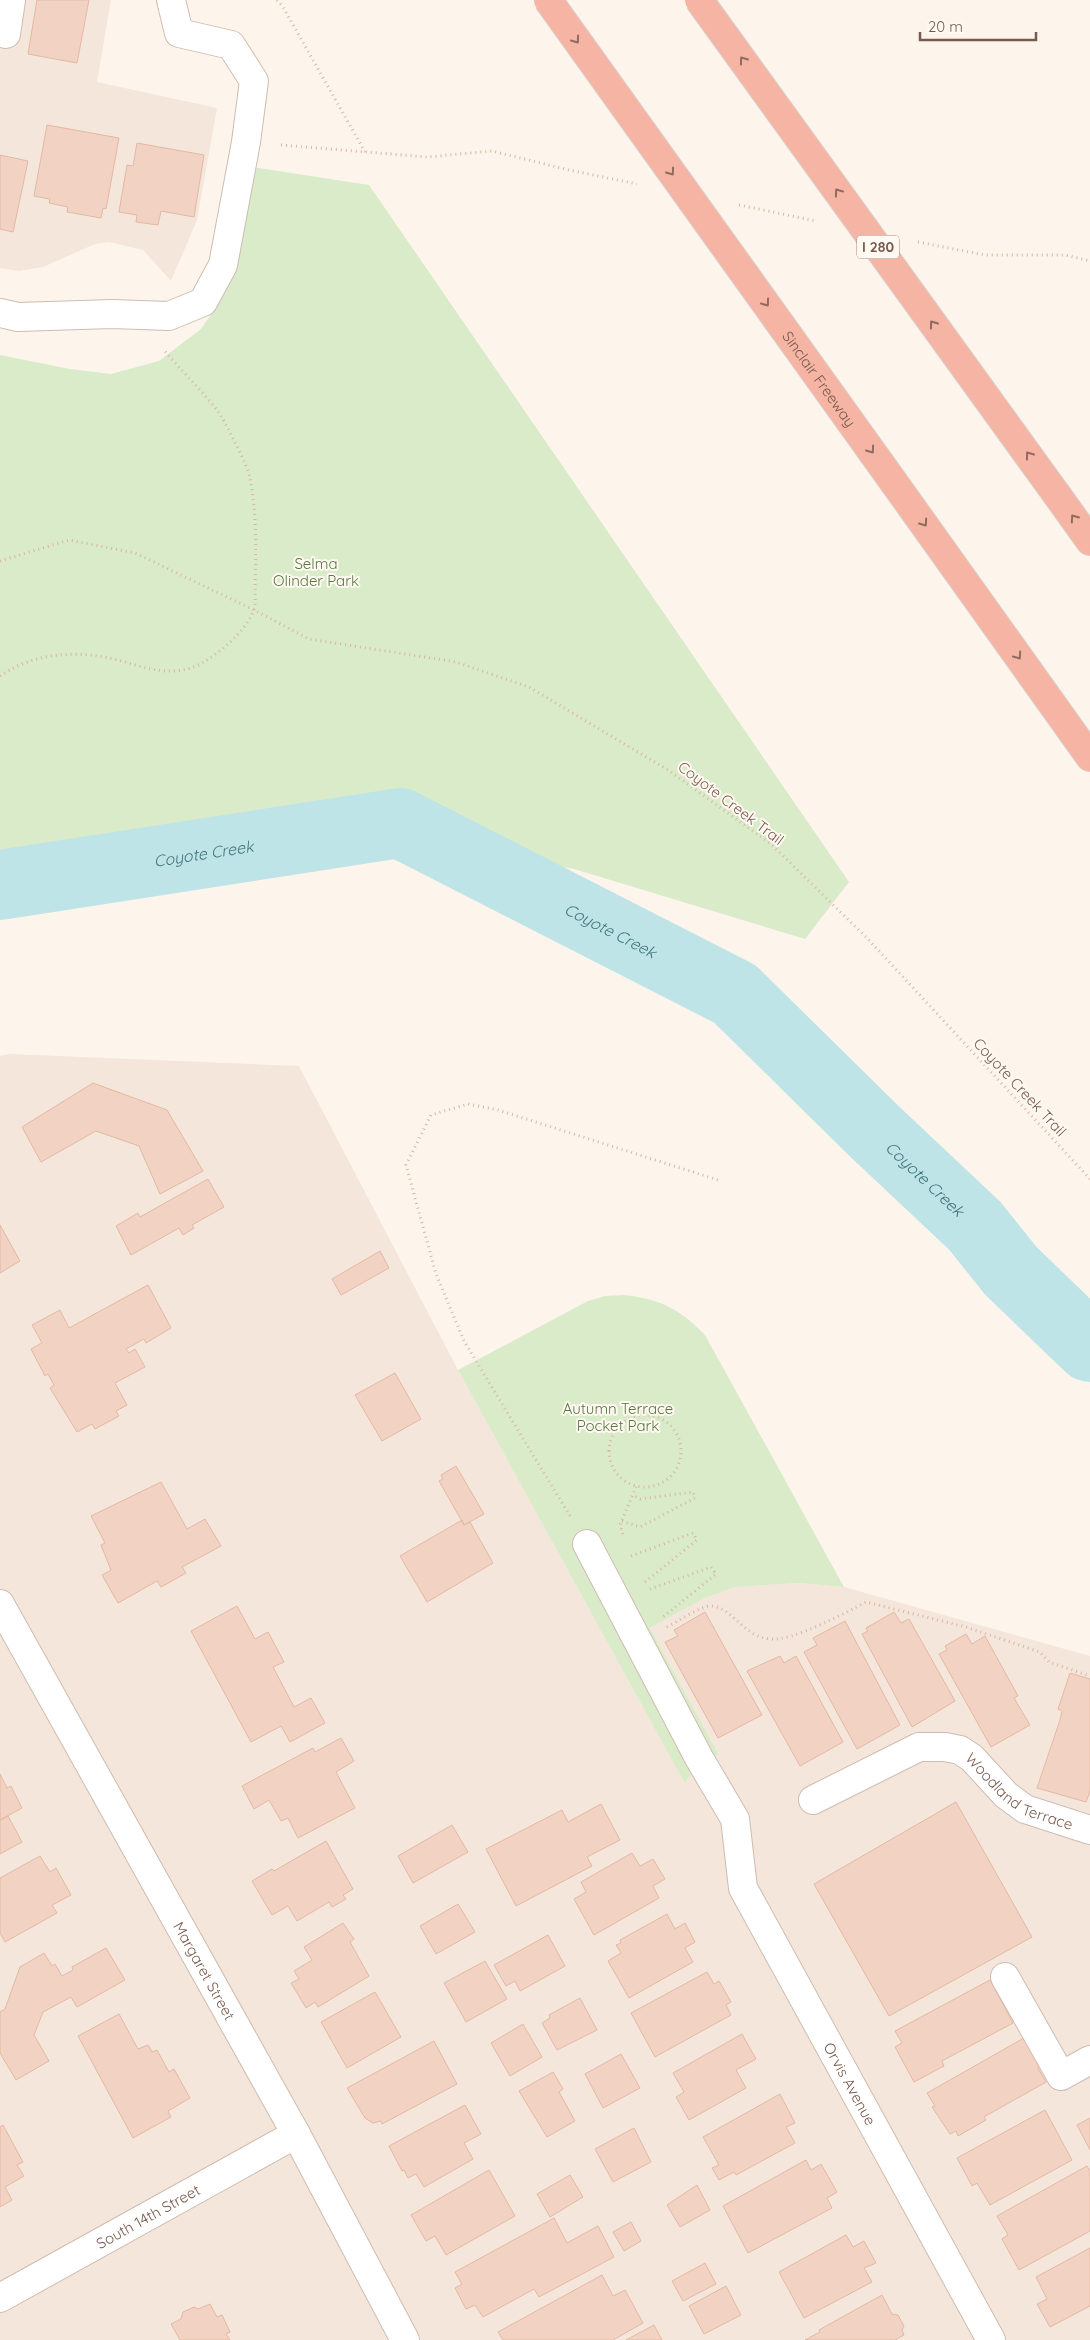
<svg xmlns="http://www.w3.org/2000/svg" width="1090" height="2340" viewBox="0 0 1090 2340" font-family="Quicksand,sans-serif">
	<rect width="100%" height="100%" fill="#fdf5eb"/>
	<path fill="#f4e6da" d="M0 0H111L97 82 217 108 197 220 171 281 143 250 109 242 95 244 43 267 19 271 0 268Z
		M10 1054 299 1066 458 1370 685 1784 693 1771 719 1755 650 1628 705 1598 735 1587 799 1583 844 1587 1090 1656V2340H0V1056Z"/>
	<path fill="#d9ebc9" d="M252 167 369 185 849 882 805 939 574 869 398 836 155 833 0 896V355L70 369 111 374 159 361 201 329 216 307Z
		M624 1295C660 1299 680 1309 705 1335L844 1587 799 1583 735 1587 705 1598 650 1628 719 1755C704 1760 691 1771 685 1784L458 1370 588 1301 605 1296Z"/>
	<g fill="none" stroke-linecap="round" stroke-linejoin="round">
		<path stroke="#bfe4e7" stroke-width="70" id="s1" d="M0 885 400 823 735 994 874 1131 975 1226 1011 1271 1090 1347"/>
	</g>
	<path fill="#f2d3c3" stroke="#e4b8a3" d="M37 0H89L77 63 28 54Z
		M47 125 119 138 106 209 103 208 101 218 67 212 68 207 49 203 50 199 34 196Z
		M137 143 204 155 194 217 161 211 158 225 136 222 137 215 119 212 127 165 133 166Z
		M0 155 28 161 13 232 0 229Z
		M93 1083 167 1110 203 1171 160 1194 139 1146 96 1131 41 1162 22 1127Z
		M208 1179 224 1207 192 1225 194 1228 183 1235 179 1228 131 1255 116 1226 138 1213 140 1217Z
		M0 1225 20 1261 0 1273Z
		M380 1251 389 1268 341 1295 332 1279Z
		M148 1285 171 1328 146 1343 144 1339 126 1349 129 1353 135 1349 145 1367 115 1383 127 1405 116 1411 119 1416 95 1429 92 1424 77 1432 50 1388 54 1385 48 1374 45 1376 31 1349 42 1343 32 1325 60 1310 69 1328Z
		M395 1373 421 1419 382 1441 355 1395Z
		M456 1466 484 1514 464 1525 439 1481 443 1479 441 1475Z
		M161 1482 187 1529 205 1519 221 1546 182 1567 186 1573 161 1587 157 1581 118 1603 102 1575 111 1570 101 1545 105 1543 91 1516Z
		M462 1520 464 1525 470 1522 493 1563 427 1602 400 1556Z
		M237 1606 255 1639 268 1632 284 1662 273 1667 294 1707 311 1698 325 1723 290 1742 281 1726 251 1742 191 1631Z
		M705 1612 762 1715 718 1738 665 1642 678 1636 674 1630Z
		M894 1612 901 1623 909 1619 955 1701 912 1727 862 1634 868 1631 866 1628Z
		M845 1621 900 1725 857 1749 804 1652 817 1645 813 1638Z
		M966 1634 972 1644 985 1636 1018 1696 1014 1698 1030 1725 991 1747 939 1654 947 1650 945 1646Z
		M780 1656 784 1663 796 1656 843 1742 800 1766 747 1671Z
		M1070 1673 1090 1679V1791L1086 1802 1037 1788 1060 1720 1062 1711 1058 1709Z
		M341 1738 354 1761 336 1772 355 1808 298 1838 288 1818 281 1821 269 1800 254 1809 242 1786 313 1748 315 1752Z
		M0 1774 7 1788 11 1786 22 1808 0 1820Z
		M956 1802 1032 1937 889 2016 814 1884Z
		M601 1804 620 1840 587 1857 592 1866 516 1906 486 1849 562 1810 568 1822Z
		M8 1816 22 1842 0 1854V1820Z
		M452 1825 468 1852 413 1883 398 1856Z
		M326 1841 353 1889 343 1895 346 1899 332 1907 329 1902 297 1921 288 1906 272 1915 252 1881 272 1869 274 1871Z
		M632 1853 640 1866 653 1859 665 1879 653 1886 659 1898 594 1935 574 1899 586 1892 581 1882Z
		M40 1856 50 1872 56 1868 71 1895 52 1905 57 1913 5 1942 0 1933V1878Z
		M458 1904 475 1932 436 1954 420 1926Z
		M667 1914 675 1929 685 1923 695 1942 685 1948 693 1962 629 1998 608 1961 621 1953 616 1945 621 1943 620 1940Z
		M343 1923 354 1939 350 1942 369 1976 318 2007 315 2002 306 2008 291 1983 299 1979 294 1971 312 1960 304 1947Z
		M548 1935 565 1966 520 1991 515 1981 506 1986 494 1965Z
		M106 1948 125 1980 77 2007 71 1997 43 2012 34 2035 49 2061 16 2080 0 2053V2012L5 2009 20 1967 44 1953 52 1966 55 1964 62 1976 73 1970 72 1967Z
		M485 1961 507 1999 466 2022 444 1983Z
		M707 1972 714 1984 719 1981 731 2002 726 2005 731 2015 655 2057 631 2013Z
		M990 1980 1013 2023 942 2061 944 2066 914 2082 895 2047 902 2043 895 2031Z
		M375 1992 401 2037 347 2068 321 2022Z
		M580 1998 597 2030 557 2050 542 2023 550 2018 549 2015Z
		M119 2014 138 2049 148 2045 152 2052 157 2050 169 2072 174 2069 190 2098 168 2111 171 2117 133 2138 78 2036Z
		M523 2024 542 2057 510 2076 491 2043Z
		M742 2034 756 2059 736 2070 746 2088 689 2120 676 2097 684 2092 673 2073Z
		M1024 2038 1041 2067 1038 2068 1046 2082 984 2117 986 2120 958 2136 956 2131 950 2134 932 2107 935 2106 927 2093Z
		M434 2041 457 2084 382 2124 381 2121 373 2123 365 2118 347 2088Z
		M621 2054 640 2088 603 2108 585 2074Z
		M553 2072 563 2089 559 2092 575 2121 547 2137 519 2091Z
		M780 2094 795 2123 786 2127 795 2143 736 2175 734 2172 719 2180 712 2168 719 2165 703 2137Z
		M465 2105 481 2134 464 2143 473 2159 424 2187 416 2174 408 2178 404 2170 402 2171 389 2146Z
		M1045 2110 1072 2160 990 2205 977 2183 972 2186 957 2158Z
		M1090 2118V2150L1077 2125Z
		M3 2125 23 2162 17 2165 24 2176 5 2187 12 2200 0 2207V2127Z
		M634 2128 651 2162 613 2182 595 2149Z
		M806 2160 811 2170 821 2164 837 2192 827 2198 832 2208 748 2253 723 2206Z
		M1087 2166 1090 2171V2231L1019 2270 1002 2239 1008 2235 997 2216Z
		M489 2170 515 2216 446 2255 435 2236 426 2241 411 2215Z
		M570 2175 583 2197 550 2217 537 2194Z
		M697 2185 710 2210 680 2227 667 2205Z
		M554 2218 567 2243 598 2226 614 2257 539 2297 534 2289 483 2317 475 2305 466 2309 455 2288 462 2284 455 2272Z
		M631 2222 641 2241 624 2251 613 2232Z
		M846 2235 853 2247 864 2241 876 2263 864 2268 872 2282 804 2318 779 2272Z
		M1090 2248V2306L1050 2327 1037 2304 1047 2299 1036 2277Z
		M705 2263 716 2284 683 2301 672 2281Z
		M602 2275 613 2296 625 2290 643 2323 613 2340H503L498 2332Z
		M726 2286 741 2315 704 2334 689 2306Z
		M882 2295 892 2314 898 2315 904 2326 902 2330 904 2335 895 2340H805L820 2332 819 2330Z
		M210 2304 217 2317 222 2315 230 2332 226 2334 230 2340H180L171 2324 181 2319 183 2312 194 2307 198 2309Z
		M654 2325 662 2340H626Z"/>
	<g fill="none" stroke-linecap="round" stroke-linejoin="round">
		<g stroke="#cfbcb0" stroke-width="30">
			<g id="minor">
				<path d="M6 34 11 0"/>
				<path d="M0 313 18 317 112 314 169 316 203 302 223 265 246 142 254 81 231 45 179 33 171 0"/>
				<path id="s2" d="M587 1544 699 1758 735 1819 743 1888 991 2340"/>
				<path id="s3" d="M0 1604 296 2134 405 2340"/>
				<path id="s4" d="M813 1800 919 1747H945L960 1750 972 1758 1006 1795 1025 1809 1090 1830"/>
				<path d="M1005 1977 1061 2076 1090 2060"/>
				<path id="s5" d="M0 2298 296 2134"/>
			</g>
		</g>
		<g stroke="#d9d1cd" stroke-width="30">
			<path id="highway" d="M895 484 1090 757
				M1057 495 1090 541"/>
		</g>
		<path stroke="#d8b6a5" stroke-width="3" stroke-dasharray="1 4" stroke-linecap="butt" d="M277 0 283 7 365 152
			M281 145 427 157 492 151 569 170 637 184
			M739 205 816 221
			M918 242 985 255H1065L1090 261
			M0 561 69 540 135 553 254 610 309 639 456 662 529 687 668 770 771 844 867 938 1090 1179
			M0 676C32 654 72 650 109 658 137 664 162 677 191 668 213 660 245 633 254 610 256 604 255 594 255 588 256 551 257 514 250 478 248 466 228 428 221 416 206 394 182 372 164 350
			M609 1451a36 36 0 1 1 72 0a36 36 0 1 1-72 0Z
			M570 1516 464 1341 436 1274 406 1165 431 1115 468 1104 498 1110 718 1180
			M622 1521 640 1527 695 1498 693 1492 640 1499 633 1495
			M623 1534 620 1525 636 1487
			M631 1556 693 1533 697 1540 645 1582
			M650 1589 711 1567 716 1574 663 1617
			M667 1627C677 1622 702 1605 712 1606 733 1608 743 1637 771 1639 791 1642 847 1612 866 1602L966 1627 1040 1652 1049 1662 1090 1676"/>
		<use href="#minor" stroke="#fff" stroke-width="28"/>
		<use href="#highway" stroke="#f5b4a4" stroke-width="28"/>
		<g stroke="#d9d1cd" stroke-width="30" stroke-linecap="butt">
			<g id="highway-bridge">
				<path id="s6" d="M548 0 895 484"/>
				<path d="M699 0 1057 495"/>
			</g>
		</g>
		<use href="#highway-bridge" stroke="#f5b4a4" stroke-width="28"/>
	</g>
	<defs><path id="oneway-chevron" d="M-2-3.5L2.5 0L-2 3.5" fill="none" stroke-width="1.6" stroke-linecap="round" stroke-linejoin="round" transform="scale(1.25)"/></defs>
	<g stroke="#916c5e">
		<use href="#oneway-chevron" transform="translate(576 40) rotate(54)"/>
		<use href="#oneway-chevron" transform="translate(743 60) rotate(-126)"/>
		<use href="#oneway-chevron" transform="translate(671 172) rotate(54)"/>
		<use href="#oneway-chevron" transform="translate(838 192) rotate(-126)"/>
		<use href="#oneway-chevron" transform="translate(766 303) rotate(54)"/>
		<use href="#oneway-chevron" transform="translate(933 324) rotate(-126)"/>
		<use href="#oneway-chevron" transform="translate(871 450) rotate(54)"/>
		<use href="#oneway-chevron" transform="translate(1029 455) rotate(-126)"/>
		<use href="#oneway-chevron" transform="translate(1074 518) rotate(-125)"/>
		<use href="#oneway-chevron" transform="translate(924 523) rotate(55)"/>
		<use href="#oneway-chevron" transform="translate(1018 656) rotate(55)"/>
	</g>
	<g text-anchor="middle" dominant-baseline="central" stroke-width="4" stroke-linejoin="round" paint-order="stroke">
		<rect fill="#fff9f2" stroke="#a08a7e" stroke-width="1" x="857" y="235.5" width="42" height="23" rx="4"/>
		<g font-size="14" font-weight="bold" fill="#785a4d">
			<text x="878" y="247">I 280</text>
		</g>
		<g font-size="15" fill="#785a4d" stroke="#fff9f2">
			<text stroke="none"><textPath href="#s6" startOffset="466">Sinclair Freeway</textPath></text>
			<text transform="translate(731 803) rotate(37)">Coyote Creek Trail</text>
			<text transform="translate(1020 1087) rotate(47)">Coyote Creek Trail</text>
			<text stroke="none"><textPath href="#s4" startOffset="234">Woodland Terrace</textPath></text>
			<text stroke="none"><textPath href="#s3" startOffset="420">Margaret Street</textPath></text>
			<text stroke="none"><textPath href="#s2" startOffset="605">Orvis Avenue</textPath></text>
			<text stroke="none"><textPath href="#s5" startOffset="169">South 14th Street</textPath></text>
		</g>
		<g font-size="15" fill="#567842" stroke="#fff9f2">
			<text x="316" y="563">Selma<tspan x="316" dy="17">Olinder Park</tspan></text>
			<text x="618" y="1408">Autumn Terrace<tspan x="618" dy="17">Pocket Park</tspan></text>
		</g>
		<g font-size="16" font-style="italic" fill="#40767c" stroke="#fff9f2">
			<text stroke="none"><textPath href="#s1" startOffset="206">Coyote Creek</textPath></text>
			<text stroke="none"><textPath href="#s1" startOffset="641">Coyote Creek</textPath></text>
			<text stroke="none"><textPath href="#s1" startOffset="1046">Coyote Creek</textPath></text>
		</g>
	</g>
	<path d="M920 32v8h116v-8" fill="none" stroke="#785a4d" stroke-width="2.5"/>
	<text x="928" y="32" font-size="15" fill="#785a4d" stroke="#fff9f2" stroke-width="4" paint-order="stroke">20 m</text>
</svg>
